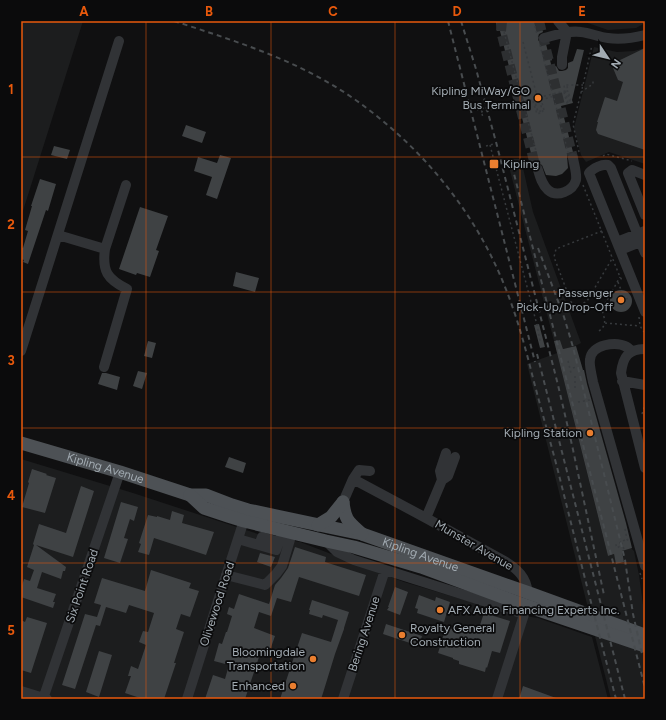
<svg xmlns="http://www.w3.org/2000/svg" width="666" height="720" viewBox="0 0 666 720" font-family="Figtree,sans-serif">
	<rect width="100%" height="100%" fill="#101011"/>
	<path fill="#1c1d1e" d="M21 21H83L21 217Z
		M582 21H645V23L636 28 608 30Z
		M594 47 617 52 634 51 645 48V164L609 152 586 162 581 155 574 128Z
		M507 159H521L533 212 581 343 573 347 563 349 560 340 554 341Z
		M557 353 608 556 614 554 617 564 624 562 622 551 631 548 634 551 639 575 645 619V699H611L595 636 527 364Z
		M21 459 133 493 258 534 300 542 404 582 512 614 538 618 592 637 608 699H21Z"/>
	<path fill="#3f4244" d="M496 21H540L543 32 539 34 538 37V40L542 44H546L552 68 556 66 559 71H562L566 70 568 68V63L573 61 577 49 584 50 572 100 573 103 561 106 573 152 569 153 567 156 568 168 562 174 556 176 546 175 542 165 539 164 534 165 500 31H497Z
		M645 48V150L598 134 596 130 598 122H597L605 97 617 101 623 82 618 80 613 68 616 62Z
		M186 125 206 132 202 143 182 136Z
		M54 146 70 150 67 159 51 155Z
		M220 155 231 158 217 199 206 195 212 177 194 171 198 157 217 163Z
		M40 179 56 184 48 211 46 210 28 264 23 262 24 260 21 259V247L23 248 28 231 25 230 32 206H31Z
		M140 207 168 216 156 250 159 251 150 277 137 273 136 275 119 269Z
		M236 272 259 278 255 292 233 286Z
		M610 301a11 11 0 1 1 22 0a11 11 0 1 1-22 0Z
		M539 324 545 347 540 348 534 325Z
		M560 340 563 349 576 346 583 370H584L587 384 626 523 632 548 622 551 624 562 616 564 614 554 608 556 554 341Z
		M148 341 156 343 152 358 144 356Z
		M138 371 147 373 142 389 133 386Z
		M102 373H106L120 377 117 390 98 384Z
		M229 457 246 463 243 473 225 467Z
		M32 469 47 474 46 475 56 478 45 513 22 507 29 483 28 482Z
		M81 486 94 491 73 557 36 545 66 567 65 571H63L61 579 42 572 37 588 56 594 53 602H55L53 608 21 597V589L24 579 30 581 34 570 27 567 34 545 33 544 39 524 66 533Z
		M121 502 138 507 134 521 130 519 124 538 128 539 120 563 104 558Z
		M172 511 184 515 182 523 214 532 206 555 154 538 149 555 138 552 141 544 139 543 148 515 157 517V516L170 520Z
		M295 547 326 557 325 562 366 575 359 596 299 577 291 602 277 598 271 616 259 612 254 628 275 636 269 653 261 651 245 699H205L213 675 225 679 229 665 214 661 219 643 222 644 226 632H227L232 616 227 614 229 607 234 609 239 594 269 604 275 585 281 578 288 568Z
		M260 553 275 557 271 567 257 562Z
		M151 570 191 583 189 588 199 591 190 617 181 614 176 629 184 632 174 663H176L164 699H143L125 693 131 676H128L131 666 138 669 146 645 139 642 143 631 148 632 154 613 129 605 126 613 106 607 100 626 96 625 75 689 62 685 85 614 97 617 101 605 94 603 102 578 145 591Z
		M395 587 408 592 400 615 387 610 389 607H388Z
		M419 595 435 601 436 597 450 602 444 622 417 613 418 609 415 608Z
		M312 600 349 612 344 628V629L335 654 323 693 321 699H280L302 633 331 642 338 620 323 615 322 618 309 614 310 610H309Z
		M484 613 510 621 500 653 492 651 487 668 486 667 485 672 459 664V661L453 659V658L438 653 446 627 461 632 463 626 478 631Z
		M27 617 47 623 31 673 21 670V620L25 622Z
		M386 624 422 636 419 646 383 634Z
		M99 651 112 655 99 697 86 692Z
		M523 686 556 698V699H519Z"/>
	<g fill="none" stroke-linecap="round" stroke-linejoin="round">
		<path stroke="#2d2f31" stroke-width="10" stroke-dasharray="10 5" stroke-linecap="butt" d="M502 21 501 31 534 161 538 170
			M539 21 573 158"/>
		<path stroke="#373a3d" stroke-width="1.5" stroke-dasharray="2 3" stroke-linecap="butt" d="M535 26 537 34
			M504 32 536 151
			M523 42 538 100
			M540 45 568 152
			M550 60 554 59
			M565 91 568 102 571 101 568 91
			M564 92 567 103 570 102 567 91H568L567 86
			M581 92 593 84V80
			M534 99 538 112 544 110 541 99
			M541 100 554 96
			M533 101 537 114 543 112 539 100
			M523 104 533 102
			M481 109 483 118
			M477 110 484 108
			M481 112 565 91 564 85H583
			M490 145 537 325 540 341
			M486 146 494 144
			M579 152 573 124 583 85 592 45
			M603 156 606 154 632 161
			M583 185 620 277 622 280
			M602 231 556 249 554 257 571 302 579 306 587 301 613 257
			M618 282 621 290H620L623 300
			M605 302 611 306 612 303 630 298
			M639 317 640 326 644 332
			M605 323 640 326
			M599 331C608 324 604 319 602 309L620 277
			M568 361 571 373
			M573 368 576 367 582 371
			M575 388V376
			M578 402 590 400
			M642 414 645 405
			M644 417H645
			M625 529 627 539 629 542
			M621 542 616 545 617 548 622 545
			M624 549 621 542 627 539
			M640 573 642 579"/>
		<path stroke="#313336" stroke-width="10" d="M558 21 567 32 562 57V65
			M544 38C556 35 569 30 581 32 590 33 599 37 608 38 621 40 633 38 645 35
			M538 170C540 177 542 184 548 190 557 198 573 191 576 180 577 173 574 165 573 158
			M645 175 632 170 628 173 645 215
			M58 235 105 249C102 271 107 279 127 289L104 367
			M617 242 645 231
			M105 249 126 185
			M620 250 645 240
			M645 253 611 168 608 165C602 164 593 168 589 173L645 312
			M645 349C628 349 623 357 621 373L645 468
			M21 351 119 41
			M632 351C630 350 629 348 627 347 616 341 591 344 590 360 589 364 592 377 593 382L645 566
			M622 381 645 385
			M353 479 359 470 370 471
			M442 480 448 476 455 457
			M343 502 353 479 426 518 506 562C522 572 529 582 528 602L497 699
			M426 518 442 480 440 471 446 453
			M238 539 276 550 283 531
			M326 541 337 552 354 560 524 614
			M259 545 262 537 279 542
			M226 575 265 585 276 574 282 566 292 533
			M21 691 47 699
			M43 699 120 472
			M187 699 224 582 246 514
			M343 699 385 570"/>
		<g stroke="#4d5155" stroke-width="13">
			<path id="s1" d="M21 443 120 472 190 495H206L232 505 248 510 362 534 529 593 645 635"/>
			<path d="M190 495 204 508 228 516 244 521 326 541 354 547 421 567 527 606 645 646"/>
			<path d="M343 502C345 521 349 522 362 534"/>
			<path d="M318 525 331 517 343 502"/>
		</g>
		<path stroke="#484c4f" stroke-width="2" stroke-dasharray="5 4" stroke-linecap="butt" d="M174 21C238 42 301 61 357 101 421 147 473 209 503 282 516 313 525 346 533 378 541 409 550 440 558 471 577 547 596 623 616 699
			M448 21 535 362
			M461 21 476 69 496 142 558 385 572 445 604 595
			M512 166 645 688
			M538 248 564 317 573 347 625 560 633 614 642 654
			M537 354 625 699"/>
	</g>
	<path fill="none" stroke="#e8590c" stroke-width="1" stroke-opacity="0.55" d="M146 21V699M271 21V699M395 21V699M520 21V699M21 157H645M21 292H645M21 428H645M21 563H645"/>
	<g fill="#ea7e2f" stroke="#0b0b0c" stroke-width="1.5">
		<circle cx="538" cy="98" r="4"/>
		<rect x="489" y="159" width="10" height="10" rx="2"/>
		<circle cx="621" cy="300" r="4"/>
		<circle cx="590" cy="433" r="4"/>
		<circle cx="440" cy="610" r="4"/>
		<circle cx="402" cy="635" r="4"/>
		<circle cx="313" cy="659" r="4"/>
		<circle cx="293" cy="686" r="4"/>
	</g>
	<g text-anchor="middle" dominant-baseline="central" stroke-width="3.5" stroke-linejoin="round" paint-order="stroke">
		<g font-size="12" fill="#a2abb2" stroke="#0b0b0c" text-anchor="end">
			<text x="530" y="91">Kipling MiWay/GO<tspan x="530" dy="14">Bus Terminal</tspan></text>
			<text x="503" y="164" text-anchor="start">Kipling</text>
			<text x="613" y="293">Passenger<tspan x="613" dy="14">Pick-Up/Drop-Off</tspan></text>
			<text x="582" y="433">Kipling Station</text>
			<text x="448" y="610" text-anchor="start">AFX Auto Financing Experts Inc.</text>
			<text x="410" y="628" text-anchor="start">Royalty General<tspan x="410" dy="14">Construction</tspan></text>
			<text x="305" y="652">Bloomingdale<tspan x="305" dy="14">Transportation</tspan></text>
			<text x="285" y="686">Enhanced</text>
		</g>
		<g font-size="12" fill="#a2abb2" stroke="#0b0b0c">
			<text stroke="none"><textPath href="#s1" startOffset="88">Kipling Avenue</textPath></text>
			<text transform="translate(474 545) rotate(30)">Munster Avenue</text>
			<text stroke="none"><textPath href="#s1" startOffset="416">Kipling Avenue</textPath></text>
			<text transform="translate(82 586) rotate(-71)">Six Point Road</text>
			<text transform="translate(217 604) rotate(-72)">Olivewood Road</text>
			<text transform="translate(364 634) rotate(-72)">Bering Avenue</text>
		</g>
	</g>
	<rect width="666" height="720" fill="none" stroke="#0b0b0c" stroke-width="44"/>
	<g transform="translate(608 58) rotate(125)" stroke="#0b0b0c" stroke-width="3" paint-order="stroke">
	<path d="M0-3L7 15L0 10L-7 15Z" fill="#a2abb2"/>
	<text y="-6" font-size="11" font-weight="bold" text-anchor="middle" fill="#a2abb2">N</text>
	</g>
	<rect x="22" y="22" width="622" height="676" fill="none" stroke="#e8590c" stroke-width="1.5"/>
	<g font-size="13" text-anchor="middle" font-weight="bold" fill="#e8590c">
		<text x="84" y="16">A</text>
		<text x="209" y="16">B</text>
		<text x="333" y="16">C</text>
		<text x="457" y="16">D</text>
		<text x="582" y="16">E</text>
		<text x="11" y="94">1</text>
		<text x="11" y="229">2</text>
		<text x="11" y="365">3</text>
		<text x="11" y="500">4</text>
		<text x="11" y="635">5</text>
	</g>
</svg>
